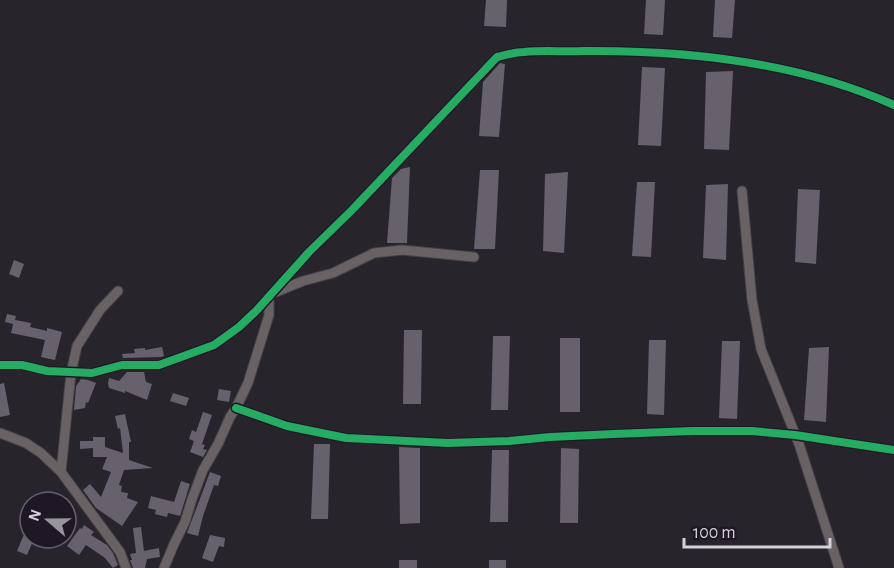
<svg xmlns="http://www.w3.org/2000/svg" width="894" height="568" viewBox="0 0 894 568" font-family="'Alegreya Sans',sans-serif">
	<rect width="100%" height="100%" fill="#28242c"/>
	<path fill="#66616c" d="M486 0H507L506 27 484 26Z
		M646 0H665L663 35 644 34Z
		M715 0H735L732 38 713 37Z
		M500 63 505 64 499 137 479 136 483 82Z
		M642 67 665 68 661 146 638 145Z
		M733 71 729 150 704 149 706 72Z
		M410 167 407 243H387L392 178 401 169Z
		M480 170H499L495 249H474Z
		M568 172 564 253 543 251 545 174Z
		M637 182H655L651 257 632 256Z
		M728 184 726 260 703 258 706 185Z
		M798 189 820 190 816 264 795 262Z
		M14 260 24 264 19 278 9 274Z
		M7 314 16 316 15 320 31 323 30 327 47 331V328L62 332 55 360 41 357 45 340 11 333 13 324 5 322Z
		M404 330H422L421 404H403Z
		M493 336H510L508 410H491Z
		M560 338H580V412H560Z
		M649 340H666L664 415 647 414Z
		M722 341H740L737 419 719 418Z
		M162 347 164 356 161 357 123 358 122 354 135 353 134 349 145 348V350Z
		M829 347 826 422 804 420 809 348Z
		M127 372H144L146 382 152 384 147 400 125 391V393L109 388 108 383 109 378 119 381Z
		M81 379 88 380 96 383 88 403 86 402 85 408 74 410 76 386Z
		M4 383 10 415 0 417V384Z
		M219 389 231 391 229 402 217 400Z
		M173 393 189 398 186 406 170 401Z
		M203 412 212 415 202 444 205 445 203 449 207 450 203 457 190 452 194 441 189 439 192 430 196 432Z
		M125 414 131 442H129V460L153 468 124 470 119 485 122 486 121 492 128 493 127 498 138 502 122 526 96 508 83 490 90 484 101 497 111 472 102 469 107 457H93V448L80 449V441H93V437H105V447L123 453 120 428 118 429 115 416Z
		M314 444H330L328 519H311Z
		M399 447 420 448V523L400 524Z
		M561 448 579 449 578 523H560Z
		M492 450H509L508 522H490Z
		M210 472 221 476 218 486 214 485 203 516 198 536 187 533Z
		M181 481 190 484 180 516 168 513 167 517 155 514 156 510 148 508 151 496 174 502Z
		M30 520V540L33 541 27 555 17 551Z
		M84 525 94 532 91 535 107 545 113 553 118 565 113 568 105 558 86 545 79 555 67 546 80 528 82 529Z
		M141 527 144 551 159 548 160 557 147 559 145 568H133L130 560H132L130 554 136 553 133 528Z
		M210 535 225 538 224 547 219 546 213 562 202 558Z
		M399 560H417V568H399Z
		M489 560H506V568H489Z"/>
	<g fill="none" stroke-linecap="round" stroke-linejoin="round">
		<g stroke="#444147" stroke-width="11">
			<path id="street" d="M742 191 752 300 761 349 799 444 839 568
				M276 292 303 281 333 273 374 253 402 250 474 257
				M0 365H22L47 371 92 373 122 365H159L214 345 239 327 256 311 309 252 352 210 497 57C506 55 515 52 524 52 544 50 564 52 584 51 688 50 798 62 894 105
				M236 408 287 426 346 438 448 443 509 441 550 437 614 434 692 431H752L795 435 894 450
				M0 433 26 443 41 453 61 472 120 552 126 568
				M61 472 71 373 77 346 100 310 118 291
				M164 568 174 544 185 522 192 499 203 470 218 444 230 417 236 408 248 383 269 315V297"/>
		</g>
		<use href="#street" stroke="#686264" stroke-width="9"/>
		<g stroke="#1e1726" stroke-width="11">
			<path id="cycleway" d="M0 365H22L47 371 92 373 122 365H159L214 345 239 327 256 311 309 252 352 210 497 57C506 55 515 52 524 52 544 50 564 52 584 51 688 50 798 62 894 105
				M236 408 287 426 346 438 448 443 509 441 550 437 614 434 692 431H752L795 435 894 450"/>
		</g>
		<use href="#cycleway" stroke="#26ab63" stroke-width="8"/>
	</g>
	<g transform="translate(48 520) rotate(290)"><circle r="28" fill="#1e1726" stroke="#67616e" stroke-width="1.5"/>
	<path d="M0-4.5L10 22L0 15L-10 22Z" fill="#98949e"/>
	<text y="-9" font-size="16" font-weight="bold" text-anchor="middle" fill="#d5d1db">N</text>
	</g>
	<path d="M684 538v9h146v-9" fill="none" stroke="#d5d1db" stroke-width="3"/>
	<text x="693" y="538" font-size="18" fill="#d5d1db" stroke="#1e1726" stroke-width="4.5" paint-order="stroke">100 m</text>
</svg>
